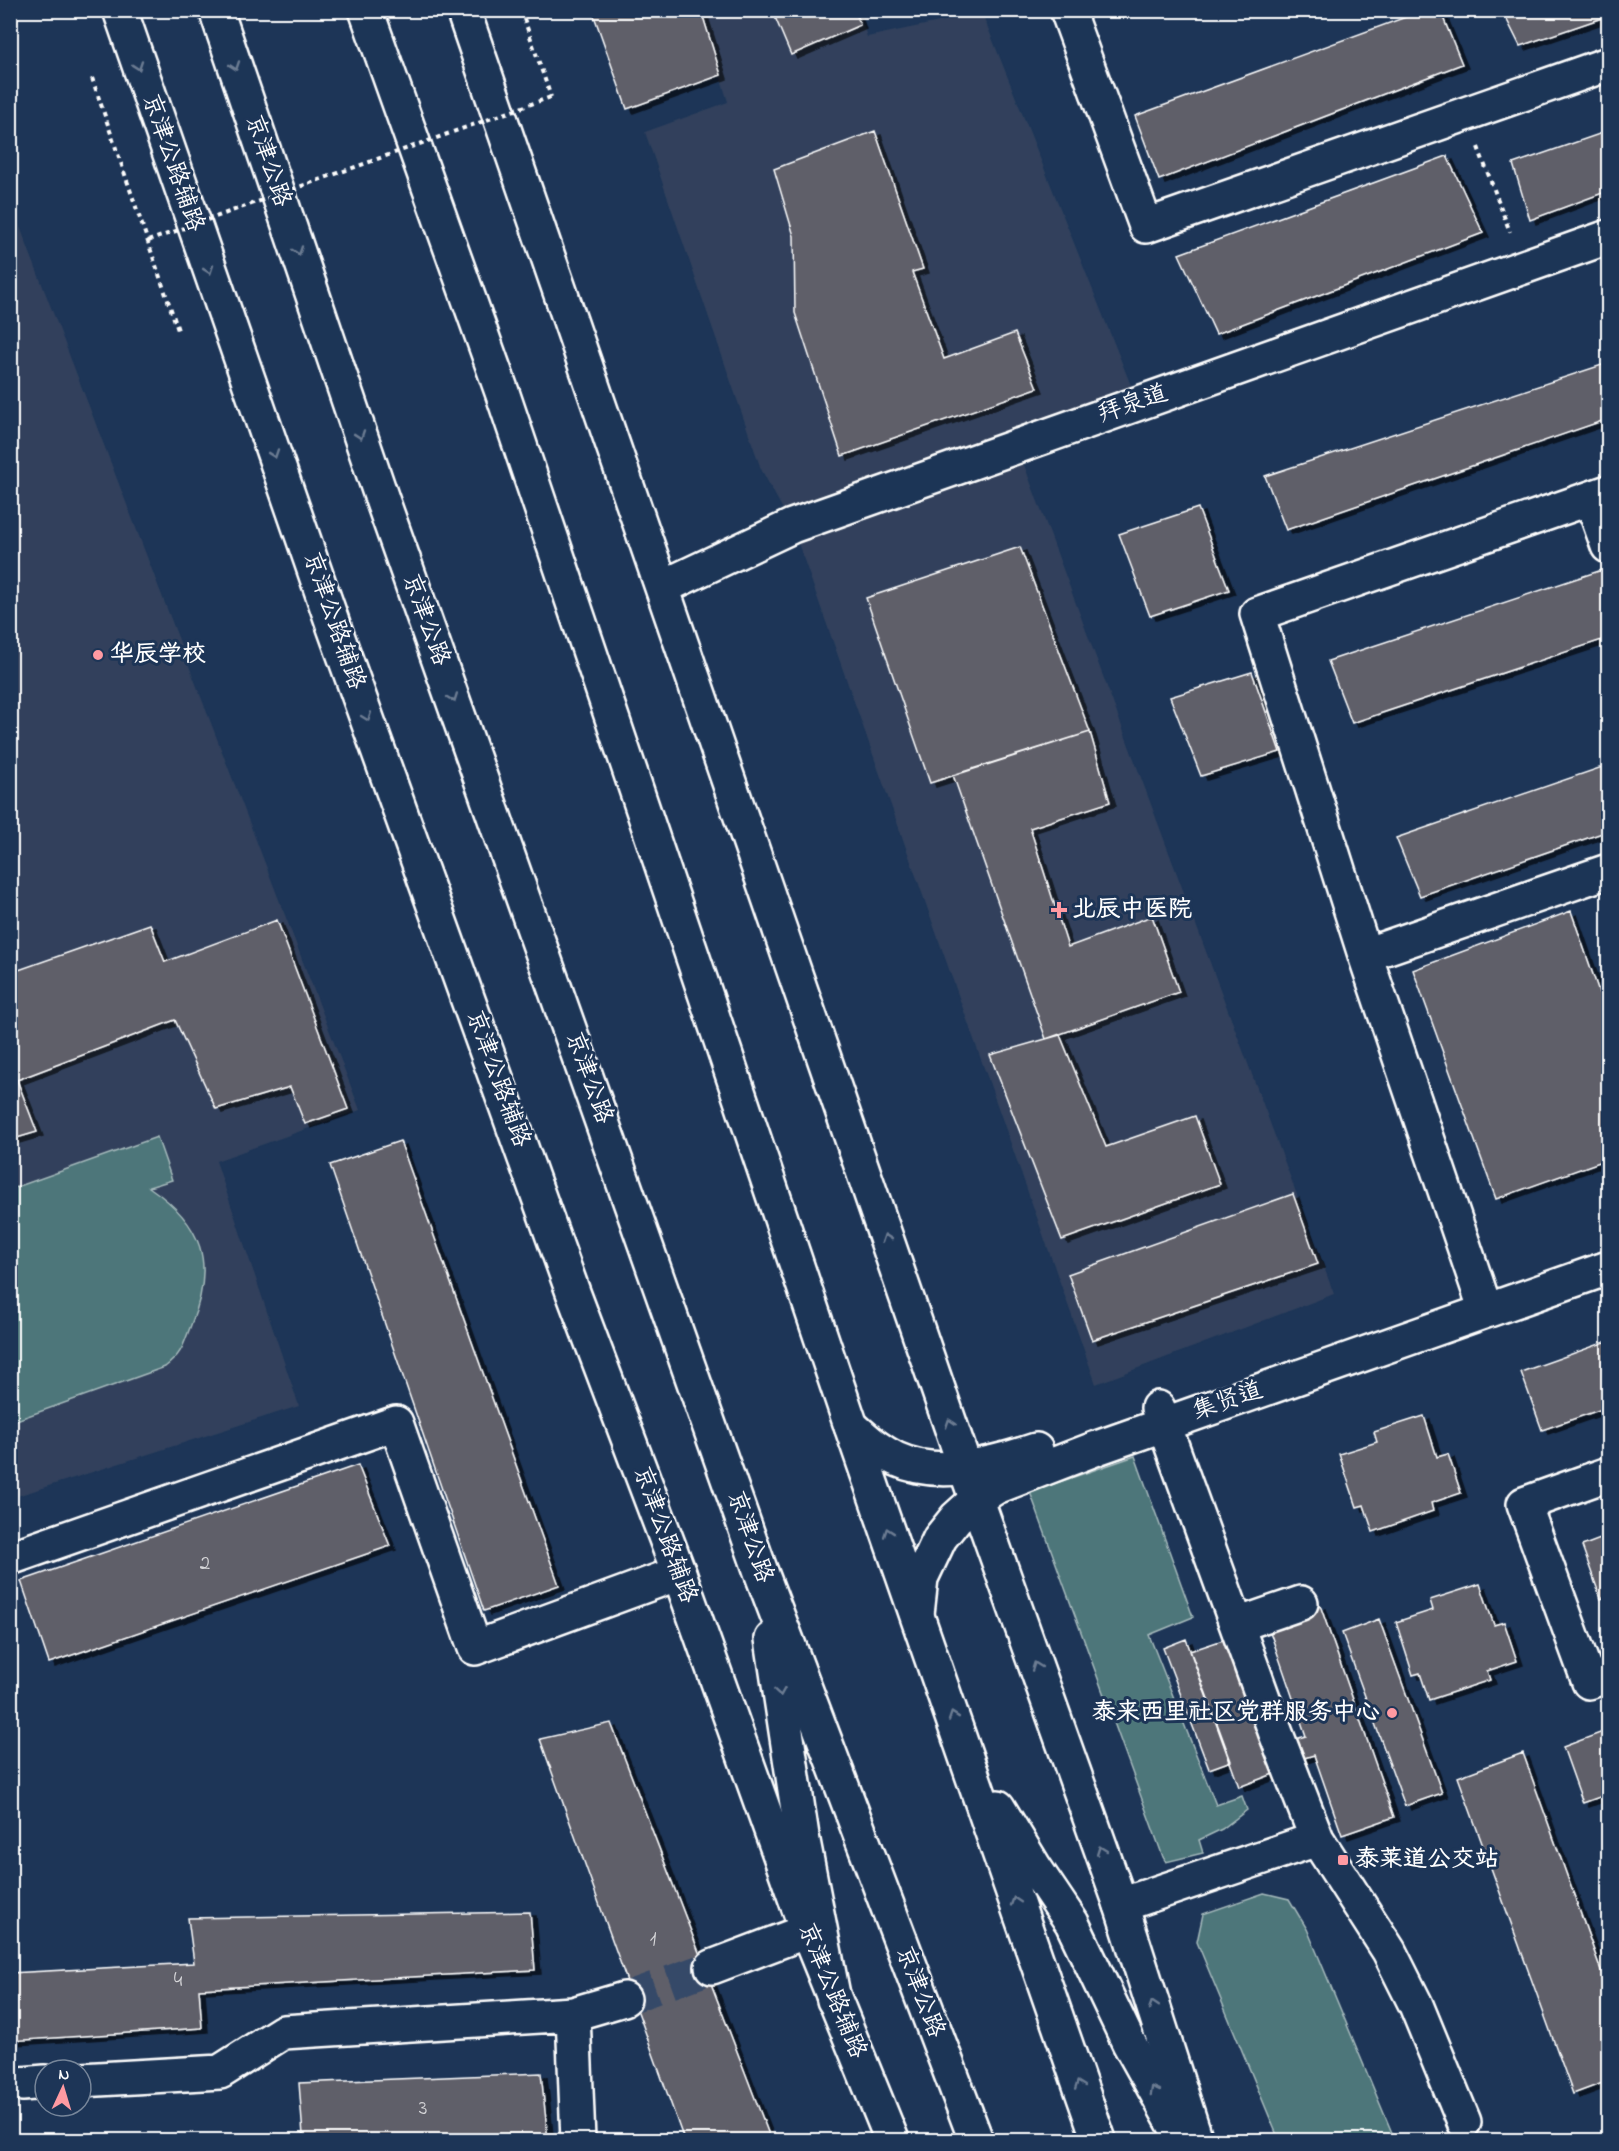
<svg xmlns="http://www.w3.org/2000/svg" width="1619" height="2151" viewBox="0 0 1619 2151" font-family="'Indie Flower','LXGW WenKai TC',sans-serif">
	<defs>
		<filter id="shadow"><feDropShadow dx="6" dy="4" stdDeviation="0" flood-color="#0009"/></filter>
	</defs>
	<rect width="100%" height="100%" fill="#1d3557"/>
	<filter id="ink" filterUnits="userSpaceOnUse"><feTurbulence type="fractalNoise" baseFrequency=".0167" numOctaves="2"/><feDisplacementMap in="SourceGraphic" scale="12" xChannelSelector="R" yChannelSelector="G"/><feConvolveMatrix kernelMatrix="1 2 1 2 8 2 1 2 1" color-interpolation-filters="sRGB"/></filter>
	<g filter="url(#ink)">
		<path fill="#31415c" d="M700 11H859L867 37 982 13 1138 403 1017 446 1334 1294 1096 1384 792 526 761 469 645 132 728 102Z
			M10 201 360 1110 216 1161 299 1406 11 1498Z"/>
		<path fill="#4d767a" stroke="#a6babc" stroke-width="1.5" d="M157 1137 172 1180 149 1187C203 1224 216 1263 191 1325 183 1345 183 1353 165 1367L11 1422V1189Z
			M1135 1456 1193 1617 1149 1635 1216 1805 1242 1796 1247 1810 1222 1829 1199 1840 1203 1853 1166 1862 1163 1857 1030 1492Z
			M1264 1893 1289 1899 1307 1929 1395 2140H1279L1197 1942 1203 1914Z"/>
		<path fill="#5f5e69" stroke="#fff" stroke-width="1.5" filter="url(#shadow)" d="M592 10H701L721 75 627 109Z
			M772 10H855L860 25 791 55Z
			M1425 10H1440L1462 64 1159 180 1135 116Z
			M1502 10H1608V16L1520 46Z
			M875 131 923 269 912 272 944 359 1015 333 1037 388 842 456 795 313 794 236 774 169Z
			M1608 131V191L1530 220 1513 164Z
			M1447 156 1483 233 1216 334 1179 254Z
			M1608 363V419L1286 530 1265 476Z
			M1198 508 1229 590 1150 616 1119 534Z
			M1020 547 1090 732 930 783 866 598Z
			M1602 570 1608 596V638L1352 723 1328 661Z
			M1252 672 1280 752 1201 776 1170 697Z
			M1090 732 1110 802 1030 828 1068 947 1152 916 1179 992 1046 1039 953 775Z
			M1608 765V831L1420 896 1396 838Z
			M1571 911 1608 1018V1159L1496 1199 1413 970Z
			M277 920 348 1109 305 1124 290 1087 216 1109 175 1020 17 1080 37 1132 10 1140V973L150 924 165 962Z
			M1060 1035 1106 1147 1195 1116 1220 1184 1062 1240 990 1055Z
			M400 1141 559 1585 484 1611 330 1165Z
			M1293 1194 1318 1264 1092 1340 1068 1274Z
			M1608 1341V1407L1542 1430 1521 1372Z
			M1424 1416 1437 1457 1448 1454 1461 1493 1431 1503 1433 1511 1373 1532 1364 1505 1357 1507 1339 1454 1377 1442 1374 1432Z
			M358 1465 390 1546 49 1663 21 1581Z
			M1608 1536V1596L1601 1599 1582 1546Z
			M1480 1584 1494 1625 1504 1622 1517 1661 1487 1671 1490 1680 1429 1700 1420 1673 1413 1675 1396 1622 1433 1610 1430 1600Z
			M1320 1605 1394 1817 1342 1835 1314 1755 1301 1759 1295 1739 1306 1736 1267 1623Z
			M1379 1619 1442 1793 1405 1806 1342 1633Z
			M1229 1638 1276 1773 1239 1787 1190 1651Z
			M1186 1639 1231 1761 1209 1769 1163 1648Z
			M611 1723 771 2140H684L540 1739Z
			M1608 1730V1794L1583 1803 1563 1747Z
			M1523 1753 1608 1990V2081L1573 2094 1458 1777Z
			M530 1912 535 1970 199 1989 202 2028 10 2041V1973L194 1963 188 1918Z
			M541 2073 548 2140H234L303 2135 299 2083Z"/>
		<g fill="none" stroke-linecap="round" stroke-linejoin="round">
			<path stroke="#344968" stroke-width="33" stroke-dasharray="33 16" stroke-linecap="butt" d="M624 1999 712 1967"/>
			<g stroke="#fff" stroke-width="38">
				<path id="minor" d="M1067 10 1146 226 1608 64
					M1591 498 1608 546
					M663 587 792 526 1608 237
					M1365 955 1608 871
					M1486 1311 1365 955 1257 614 1608 492
					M1158 1408 1275 1731 1317 1839 1389 1951 1416 2005 1464 2122
					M851 1426C865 1438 878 1451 896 1459 939 1479 994 1464 1036 1450
					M1608 1474 1524 1504 1589 1682 1608 1675
					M10 1558 396 1423 475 1648 679 1573
					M917 1614 921 1578 940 1538 956 1518 977 1499 996 1487 1097 1448 1608 1268
					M1237 1625 1301 1603
					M1121 1905 1317 1839
					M712 1967 807 1931
					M573 2014 578 2140
					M81 2080 220 2072 283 2032 573 2014 624 1999
					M22 2084 45 2082"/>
			</g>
			<g stroke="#fff" stroke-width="38">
				<path id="major" d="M120 10 334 627 574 1295 679 1573 807 1931 892 2140
					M463 10 965 1467 1121 1905 1196 2140"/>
			</g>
			<g stroke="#fff" stroke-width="38">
				<path id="highway" d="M216 10 383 502 761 1572 976 2140
					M366 10 502 392 851 1426 1099 2140
					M772 1639 802 1836 834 2000
					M998 1807 1035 1868 1072 1923 1129 2043 1183 2140"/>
			</g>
			<path stroke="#fff" stroke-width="4" stroke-dasharray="4.5 4.5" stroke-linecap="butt" d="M521 10 551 97
				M92 78 179 333
				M1478 147 1510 232"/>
			<use href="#minor" stroke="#1d3557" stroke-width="33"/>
			<use href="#major" stroke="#1d3557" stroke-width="33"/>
			<use href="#highway" stroke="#1d3557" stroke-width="33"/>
			<path stroke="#fff" stroke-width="4" stroke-dasharray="4.5 4.5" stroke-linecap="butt" d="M148 241 551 97"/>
		</g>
		<defs><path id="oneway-chevron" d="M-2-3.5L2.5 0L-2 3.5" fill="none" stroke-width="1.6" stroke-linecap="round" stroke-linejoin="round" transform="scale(1.5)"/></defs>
		<g stroke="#6c7c92">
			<use href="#oneway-chevron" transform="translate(138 66) rotate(71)"/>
			<use href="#oneway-chevron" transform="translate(235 66) rotate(71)"/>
			<use href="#oneway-chevron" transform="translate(298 251) rotate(71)"/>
			<use href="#oneway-chevron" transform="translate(209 270) rotate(71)"/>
			<use href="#oneway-chevron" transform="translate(360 435) rotate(71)"/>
			<use href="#oneway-chevron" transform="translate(274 454) rotate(71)"/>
			<use href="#oneway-chevron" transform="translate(453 698) rotate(70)"/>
			<use href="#oneway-chevron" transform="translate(367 717) rotate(70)"/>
			<use href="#oneway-chevron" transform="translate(886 1238) rotate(-109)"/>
			<use href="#oneway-chevron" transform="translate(950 1423) rotate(-109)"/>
			<use href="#oneway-chevron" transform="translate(888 1532) rotate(-109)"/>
			<use href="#oneway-chevron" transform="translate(1036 1666) rotate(-110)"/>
			<use href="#oneway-chevron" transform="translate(780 1692) rotate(81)"/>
			<use href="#oneway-chevron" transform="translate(953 1716) rotate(-109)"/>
			<use href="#oneway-chevron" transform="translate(1101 1850) rotate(-110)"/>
			<use href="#oneway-chevron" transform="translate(1015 1901) rotate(-108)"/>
			<use href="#oneway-chevron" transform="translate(1153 2005) rotate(-108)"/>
			<use href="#oneway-chevron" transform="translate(1079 2085) rotate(-110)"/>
			<use href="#oneway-chevron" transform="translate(1154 2090) rotate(-118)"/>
		</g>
	</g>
	<g fill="#ff9aa2" stroke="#1d3557" stroke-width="2">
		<circle cx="98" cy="655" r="6"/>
		<path d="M1056 901h6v6h6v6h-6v6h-6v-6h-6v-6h6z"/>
		<circle cx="1392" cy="1713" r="6"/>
		<rect x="1337" y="1854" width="12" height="12" rx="3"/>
	</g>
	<g text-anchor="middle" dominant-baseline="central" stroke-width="6" stroke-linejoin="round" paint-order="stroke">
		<g font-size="21" fill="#d7d7da">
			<text x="205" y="1564">2</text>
			<text x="653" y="1940">1</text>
			<text x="178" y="1981">4</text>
			<text x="423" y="2109">3</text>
		</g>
		<g font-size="24" fill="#fff" stroke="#1d3557">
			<text transform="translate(267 161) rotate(71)">京津公路</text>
			<text transform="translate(172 163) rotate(71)">京津公路辅路</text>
			<text transform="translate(1133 405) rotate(-19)">拜泉道</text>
			<text transform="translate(425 620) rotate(70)">京津公路</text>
			<text transform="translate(333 621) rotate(71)">京津公路辅路</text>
			<text transform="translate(588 1078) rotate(70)">京津公路</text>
			<text transform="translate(497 1079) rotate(70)">京津公路辅路</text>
			<text transform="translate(1228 1402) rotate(-19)">集贤道</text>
			<text transform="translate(664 1535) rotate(70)">京津公路辅路</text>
			<text transform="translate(749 1537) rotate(71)">京津公路</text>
			<text transform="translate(831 1991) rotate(68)">京津公路辅路</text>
			<text transform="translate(919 1992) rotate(69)">京津公路</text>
		</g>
		<g font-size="24" font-weight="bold" fill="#fff" stroke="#1d3557" text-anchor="start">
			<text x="110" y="655">华辰学校</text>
			<text x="1072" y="910">北辰中医院</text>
			<text x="1380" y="1713" text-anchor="end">泰来西里社区党群服务中心</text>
			<text x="1355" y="1860">泰莱道公交站</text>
		</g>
	</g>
	<rect width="1619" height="2151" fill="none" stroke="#1d3557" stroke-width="36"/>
	<rect x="18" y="18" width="1583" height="2115" fill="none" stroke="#fff" stroke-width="2" filter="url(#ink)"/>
	<g transform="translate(63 2088) rotate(4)"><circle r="28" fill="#1d3557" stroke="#77869a" stroke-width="1.5"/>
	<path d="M0-4.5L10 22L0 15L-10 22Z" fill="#ff9aa2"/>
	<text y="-9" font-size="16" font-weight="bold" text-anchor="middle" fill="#ffffff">N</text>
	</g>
</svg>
